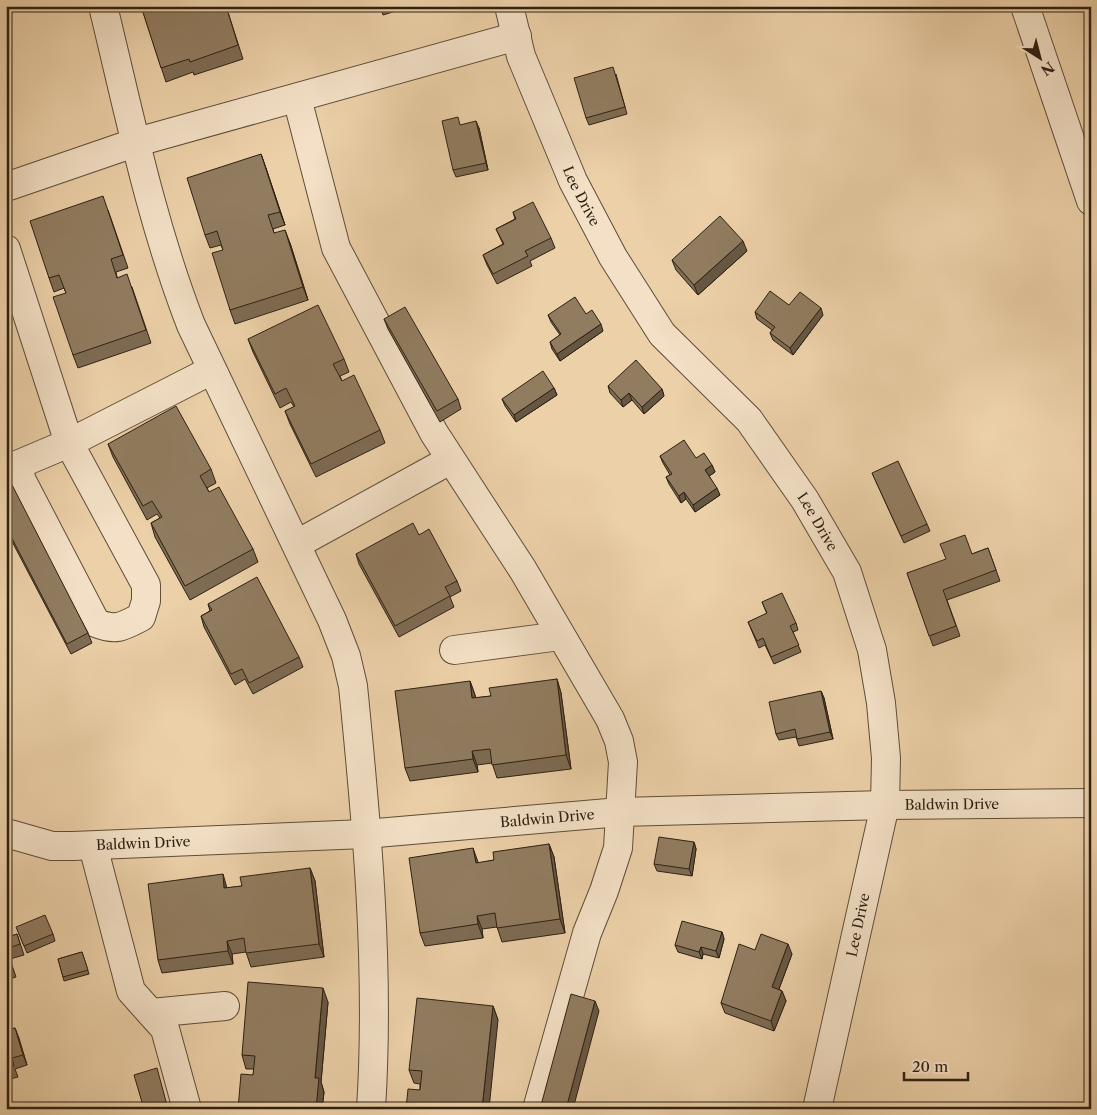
<svg xmlns="http://www.w3.org/2000/svg" width="1097" height="1115" viewBox="0 0 1097 1115" font-family="'Libre Caslon Text',serif">
	<rect width="100%" height="100%" fill="#ecd0a8"/>
	<filter id="stains"><feTurbulence type="fractalNoise" baseFrequency=".004" numOctaves="4"/><feColorMatrix values="0 0 0 0 .2 0 0 0 0 .09 0 0 0 0 .02 0 0 0 .5 -.17"/></filter>
	<radialGradient id="worn" r=".72"><stop offset=".6" stop-color="#630" stop-opacity="0"/><stop offset="1" stop-color="#630" stop-opacity=".3"/></radialGradient>
	<g fill="none" stroke-linecap="round" stroke-linejoin="round">
		<g stroke="#5e4d38" stroke-width="30">
			<g id="minor">
				<path d="M103 6C129 113 151 222 191 325L332 620 346 656 353 686C367 825 380 969 371 1109"/>
				<path id="s1" d="M509 6 521 56 573 181 613 257 662 334 749 420 805 500 847 572 872 650 881 703 886 758 885 805 817 1109"/>
				<path d="M1025 6 1091 201"/>
				<path d="M297 98 336 248 434 433 523 570 610 719 619 741 623 762 618 848 604 891 587 933 537 1109"/>
				<path d="M6 187 137 142 517 36"/>
				<path d="M6 249 69 443 146 585V601L141 617C122 627 116 631 96 623L22 481 17 465 69 443 212 370"/>
				<path d="M297 544 450 460"/>
				<path d="M454 650 560 636"/>
				<path id="s2" d="M6 833 52 846H73L365 834 620 812 885 805 1091 803"/>
				<path d="M93 846 131 991 165 1029 187 1109"/>
				<path d="M151 1013 225 1006"/>
			</g>
		</g>
		<use href="#minor" stroke="#f3e0c6" stroke-width="28"/>
	</g>
	<path fill="#7d6b53" stroke="#2e2113" d="M141 6H226L243 59 194 75 193 72 166 82Z
		M380 6H412L383 15Z
		M616 74 627 114 589 125 586 118Z
		M479 128 488 170 456 177 453 170Z
		M261 154 285 225 273 229 274 233 290 243 308 300 235 324 230 310 223 250 221 245 210 248 205 235Z
		M108 210 128 268 116 272 117 277 132 287 151 343 78 368 73 355 66 293 64 288 54 292 49 278Z
		M513 212 551 238 555 248 530 261 532 266 497 284 487 265 483 255 503 244 496 229 515 219Z
		M747 251 698 295 676 270 672 260Z
		M789 305 823 315 793 355 773 340 770 333 772 330 757 319 755 312Z
		M586 314 603 331 560 361 552 349 550 342 560 335 551 322 548 315Z
		M384 319 458 399 461 409 440 422 388 329Z
		M248 339 344 359 349 372 340 376 342 381 380 430 385 443 316 477 290 424 285 411 294 407 291 402 280 408 253 352Z
		M608 386 662 389 664 396 644 414 632 400 623 407 610 393Z
		M554 388 557 395 516 422 505 406 502 399Z
		M108 444 211 469 216 483 207 488 209 492 253 549 258 562 190 600 155 537 151 523 160 518 157 514 147 520 113 457Z
		M660 456 696 458 712 465 715 472 709 476 720 495 695 512 686 499 681 503 669 484 666 477 670 475 663 463Z
		M872 473 927 524 930 531 904 543Z
		M6 480 88 633 92 643 71 654 6 530Z
		M419 535 457 581 461 591 450 597 454 607 399 637 359 564 356 554Z
		M988 548 1000 581 947 600 960 636 933 646 907 573 972 554Z
		M762 602 796 623 798 630 793 632 801 652 774 664 765 645 759 648 748 622 767 614Z
		M208 604 299 657 303 667 253 694 245 679 235 685 204 627 201 616 210 611Z
		M557 679 561 693 571 769 497 778 492 763 477 765 478 772 410 781 405 768 470 681 476 698 491 696Z
		M821 691 824 698 833 739 799 746 796 737 779 740 776 734Z
		M694 842 696 849 692 876 657 871 654 864Z
		M549 844 554 857 565 933 502 942 497 927 482 929 483 938 425 946 420 933 479 863 494 860Z
		M310 868 315 881 324 957 251 967 246 952 232 954 233 964 162 973 158 960 227 888 242 886Z
		M722 932 724 939 719 958 703 954 702 959 678 952 675 945Z
		M17 934 24 955 10 959 16 977 6 980V938Z
		M19 934H53L55 941 27 953Z
		M755 950 792 954 779 989 782 991 786 1001 774 1031 725 1013 721 1003Z
		M82 952 89 974 64 981 58 959Z
		M328 1002 321 1082 324 1092 322 1109H238L253 1075 254 1069H246L242 1055Z
		M493 1006 498 1020 420 1090V1084L414 1083 409 1070Z
		M15 1028 27 1065 15 1069 18 1077 6 1080V1030Z"/>
	<path fill="#665743" stroke="#2e2113" d="M476 121 479 128 488 170 486 163Z
		M261 154 266 168 285 225 280 212Z
		M285 230 290 243 308 300 303 287Z
		M743 241 747 251 698 295 694 285Z
		M821 308 823 315 793 355 790 348Z
		M601 324 603 331 560 361 557 354Z
		M554 388 557 395 516 422 514 415Z
		M662 389 664 396 644 414 642 407Z
		M629 393 632 400 623 407 621 400Z
		M712 465 715 472 708 477 705 470Z
		M717 488 720 495 695 512 693 505Z
		M684 492 686 499 681 503 679 496Z
		M557 679 561 693 571 769 566 755Z
		M470 681 475 695 477 712 472 698Z
		M821 691 824 698 833 739 830 732Z
		M472 751 477 765 478 772 473 759Z
		M694 842 696 849 692 876 689 869Z
		M549 844 554 857 565 933 560 919Z
		M473 848 478 862 481 877 476 863Z
		M310 868 315 881 324 957 319 944Z
		M223 874 227 888H224Z
		M477 916 482 929 483 938 478 924Z
		M722 932 724 939 719 958 716 951Z
		M227 941 232 954 233 964 228 951Z
		M788 944 792 954 776 997 772 987Z
		M701 947 703 954 702 959 699 952Z
		M323 988 328 1002 321 1082 324 1092 322 1109H316L315 1078Z
		M782 991 786 1001 774 1031 771 1021Z
		M595 1001 599 1011 573 1109H566Z
		M493 1006 498 1020 489 1109H482Z
		M15 1028 19 1038 27 1065 23 1055Z"/>
	<path fill="#917c60" stroke="#2e2113" d="M141 6H226L238 45 190 62 189 59 161 68Z
		M613 67 625 107 586 118 574 78Z
		M458 117 460 125 476 121 486 163 453 170 442 121Z
		M261 154 280 212 268 215 274 233 285 230 303 287 230 310 212 253 223 250 217 231 205 235 187 178Z
		M103 196 123 255 111 259 117 278 127 274 146 330 73 355 53 297 66 293 59 275 49 278 30 221Z
		M533 202 551 238 525 251 528 256 493 274 483 255 504 244 496 229 516 219 513 212Z
		M720 216 743 241 694 285 672 260Z
		M770 291 789 305 800 292 821 308 790 348 770 333 775 327 755 312Z
		M575 297 586 314 592 310 601 324 557 354 550 342 561 334 548 315Z
		M318 305 344 359 333 364 342 381 354 375 380 430 311 464 285 411 295 406 286 388 275 394 248 339Z
		M405 307 458 399 437 411 384 319Z
		M636 360 662 389 642 407 629 393 621 400 608 386Z
		M543 371 554 388 514 415 502 399Z
		M176 406 211 469 200 476 209 492 219 487 253 549 185 586 151 523 162 517 152 501 143 506 108 444Z
		M684 440 696 458 704 453 712 465 705 470 717 488 693 505 684 492 679 496 666 477 672 474 660 456Z
		M898 461 927 524 901 536 872 473Z
		M9 479 88 633 67 644 6 527V480Z
		M413 523 419 535 429 529 457 581 445 587 450 596 395 626 356 554Z
		M965 535 972 554 988 548 996 570 943 590 956 626 929 636 907 573 946 559 940 544Z
		M257 577 299 657 249 683 242 669 231 674 201 616 212 610 208 604Z
		M782 593 796 623 790 626 799 645 771 657 763 638 757 641 748 622 767 613 762 602Z
		M557 679 566 755 492 765 490 749 472 751 473 759 405 768 395 691 470 681 472 698 491 696 489 688Z
		M821 691 830 732 797 739 795 729 776 734 769 702Z
		M659 837 694 842 689 869 654 864Z
		M549 844 560 919 497 928 495 913 477 916 478 924 420 933 409 858 473 848 476 863 494 860 493 852Z
		M310 868 319 944 246 953 244 938 227 941 228 951 158 960 148 884 223 874 224 888 242 886 240 877Z
		M45 915 53 934 24 946 16 927Z
		M682 921 722 932 716 951 701 947 699 952 675 945Z
		M17 934 20 944 6 949V938Z
		M761 934 788 944 772 987 782 991 771 1021 721 1003 739 944 755 950Z
		M6 950 12 967 6 969Z
		M82 952 88 970 63 977 58 959Z
		M248 982 323 988 315 1078H319L316 1109H238L241 1074 253 1075 255 1056 242 1055Z
		M571 994 595 1001 566 1109H540Z
		M417 998 493 1006 482 1109H406L408 1089 420 1090 422 1071 409 1070Z
		M15 1028 23 1055 12 1058 14 1066 6 1068V1030Z
		M157 1068 168 1109H144L134 1075Z
		M11 1106V1109H6V1107Z"/>
	<g text-anchor="middle" dominant-baseline="central" stroke-width="4" stroke-linejoin="round" paint-order="stroke">
		<g font-size="14" fill="#2e2113" stroke="#f3e0c6">
			<text stroke="none"><textPath href="#s1" startOffset="204">Lee Drive</textPath></text>
			<text stroke="none"><textPath href="#s1" startOffset="609">Lee Drive</textPath></text>
			<text stroke="none"><textPath href="#s2" startOffset="949">Baldwin Drive</textPath></text>
			<text stroke="none"><textPath href="#s2" startOffset="544">Baldwin Drive</textPath></text>
			<text stroke="none"><textPath href="#s2" startOffset="139">Baldwin Drive</textPath></text>
			<text transform="translate(858 925) rotate(-78)">Lee Drive</text>
		</g>
	</g>
	<rect width="1097" height="1115" fill="none" stroke="#ecd0a8" stroke-width="25"/>
	<rect x="8" y="8" width="1082" height="1100" fill="none" stroke="#2e2113" stroke-width="2.5"/>
	<rect x="12" y="12" width="1072" height="1090" fill="none" stroke="#2e2113"/>
	<g transform="translate(1040 58) rotate(144)" stroke="#f3e0c6" stroke-width="4" paint-order="stroke">
	<path d="M0-4L9 19L0 12L-9 19Z" fill="#2e2113"/>
	<text y="-8" font-size="14" font-weight="bold" text-anchor="middle" fill="#2e2113">N</text>
	</g>
	<path d="M904 1072v8h64v-8" fill="none" stroke="#2e2113" stroke-width="2.5"/>
	<text x="912" y="1072" font-size="15" fill="#2e2113" stroke="#f3e0c6" stroke-width="4" paint-order="stroke">20 m</text>
	<rect width="100%" height="100%" filter="url(#stains)"/>
	<rect width="100%" height="100%" fill="url(#worn)"/>
</svg>
